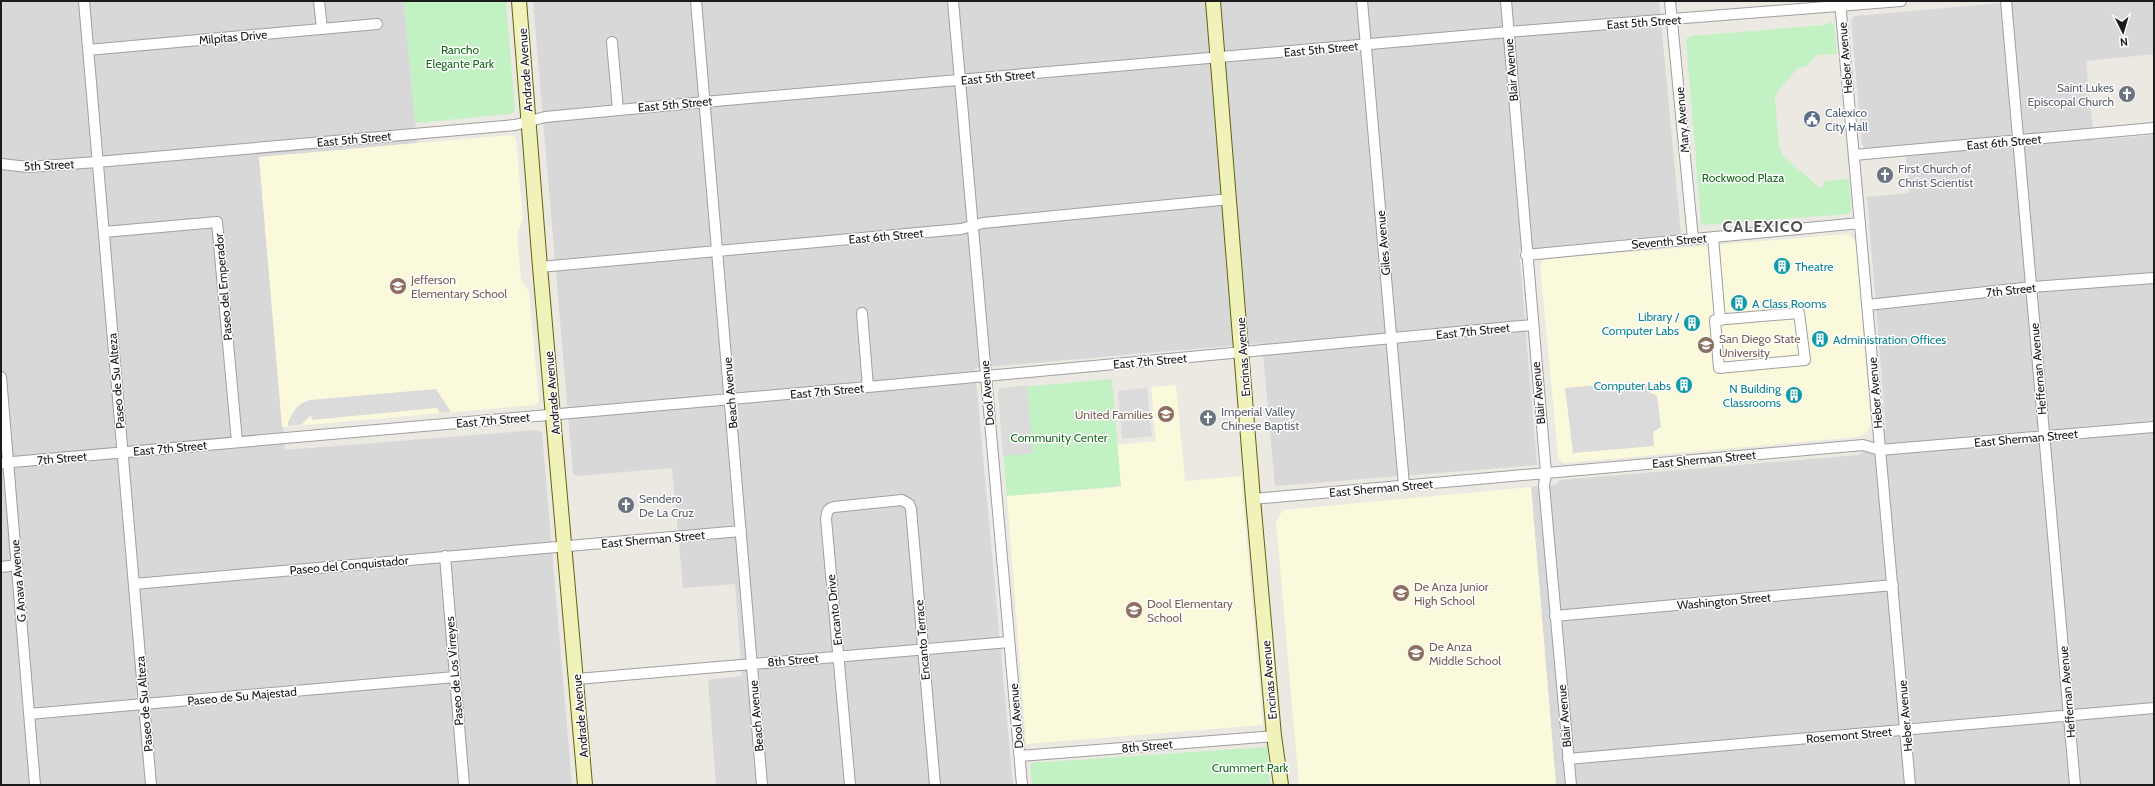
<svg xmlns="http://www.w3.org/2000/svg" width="2155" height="786" viewBox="0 0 2155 786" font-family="Cabin,sans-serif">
	<rect width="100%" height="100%" fill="#ece8e2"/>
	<path fill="#d9d8d8" d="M1 1H404L417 143 259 157 285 450 538 430 542 433 572 785H1Z
		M533 1H1659L1681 234 1519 250 1537 465 1275 486 1262 343 975 368 1013 785H716L708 680 742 676 735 584 683 588 672 468 576 476 573 473Z
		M2023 1H2154V54L2086 61 2094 140 2154 135V785H1556L1531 487 1555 485 1560 480 1859 455 1886 429 1867 197 1909 193 1905 145 1865 148 1862 144 1851 20 1855 16Z"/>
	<path fill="#fbf9dc" d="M510 135 516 138 523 219 517 235 521 280 529 292 539 401 535 405 282 427 259 157Z
		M1847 234 1852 237 1856 243 1871 425 1866 432 1858 437 1564 463 1560 460 1558 456 1540 265 1545 259Z
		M1176 385 1185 481 1241 476 1263 725 1026 744 1007 496 1119 487 1115 445 1156 441 1151 387Z
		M1531 487 1556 785H1299L1276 521 1283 510Z"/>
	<path fill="#c2f2c4" d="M404 1H506L515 110 511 114 415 123Z
		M1830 22 1834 25 1837 54 1817 55 1807 66 1798 68 1777 92 1775 99 1779 146 1782 155 1821 189 1825 181 1849 179 1851 211 1849 214 1703 225 1701 222 1686 39 1691 36 1824 25Z
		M1112 379 1121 486 1007 496 998 389Z
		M1267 747 1270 784 1032 785 1030 763Z"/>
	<path fill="#dbdbdb" d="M1632 382 1637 384H1646L1649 392 1657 396 1661 427 1653 432 1654 446 1573 453 1565 388Z
		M1027 385 1033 453 1003 456 998 389Z
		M1147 388 1152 436 1122 439 1118 391Z
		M436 389 451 412 440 413 438 409 435 408 312 420 311 415 301 425 288 426V422L296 408 302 403 310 400Z"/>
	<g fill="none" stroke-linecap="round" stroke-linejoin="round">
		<g stroke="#9f9f9f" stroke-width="12">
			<path id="street" d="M84 1 151 785
				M319 1 322 29
				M696 1 762 785
				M953 1 1022 785
				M1362 1 1404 485
				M1506 1 1546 473 1544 485 1571 785
				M1670 1 1693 239
				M1840 1 1910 785
				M2006 1 2075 785
				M612 42 618 110
				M88 50 377 24
				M1854 155 2154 128
				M1 164 28 167 97 162 515 125 545 117 704 102 1508 32 1901 1
				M104 232 217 222 237 442
				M1713 237 1720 320
				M1526 255 1860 223
				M540 267 961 229 983 223 1230 199
				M1868 305 2032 287 2154 278
				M862 313 868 387
				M1799 313 1805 360 1719 368 1715 320Z
				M1 377 35 785
				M1 463 868 387 1532 325
				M1253 499 1863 445 1880 450 2154 427
				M445 556 464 785
				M1 567 17 565
				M134 584 741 531
				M1555 616 1893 585
				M577 679 1009 642
				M29 714 455 677
				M1020 756 1274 736
				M1568 759 2154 708
				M850 785 826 519C827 512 827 509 834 507L902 500 909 504 911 509 935 785"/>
		</g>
		<g stroke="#5f6410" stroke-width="16">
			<path id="secondary" d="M519 1 540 267 585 785
				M1213 1 1253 499 1274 736 1281 785"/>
		</g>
		<use href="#street" stroke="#fff" stroke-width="10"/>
		<use href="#secondary" stroke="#f1f1ba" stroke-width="14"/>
	</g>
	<defs>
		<g id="church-disc" transform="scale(0.9)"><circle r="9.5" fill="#6b7280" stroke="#fff"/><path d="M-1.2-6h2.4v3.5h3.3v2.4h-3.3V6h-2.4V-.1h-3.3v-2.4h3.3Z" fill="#fff"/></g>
		<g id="civic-disc" transform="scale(0.9)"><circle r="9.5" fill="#5c6f8a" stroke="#fff"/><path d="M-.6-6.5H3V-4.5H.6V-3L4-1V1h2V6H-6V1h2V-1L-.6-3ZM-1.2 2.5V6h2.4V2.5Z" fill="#fff"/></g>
		<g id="building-disc" transform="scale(0.9)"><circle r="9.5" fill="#0f9aa8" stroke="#fff"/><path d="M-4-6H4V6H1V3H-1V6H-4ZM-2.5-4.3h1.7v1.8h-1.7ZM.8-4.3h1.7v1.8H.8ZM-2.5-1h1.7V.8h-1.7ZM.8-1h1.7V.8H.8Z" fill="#fff"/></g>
		<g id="school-disc" transform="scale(0.9)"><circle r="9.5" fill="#8d6e63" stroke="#fff"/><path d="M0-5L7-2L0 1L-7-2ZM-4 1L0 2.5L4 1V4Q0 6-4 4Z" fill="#fff"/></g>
		<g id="university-disc" transform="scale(0.9)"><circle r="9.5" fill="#8d6e63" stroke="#fff"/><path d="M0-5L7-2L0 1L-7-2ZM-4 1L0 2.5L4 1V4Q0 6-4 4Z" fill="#fff"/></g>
	</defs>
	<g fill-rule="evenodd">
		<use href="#church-disc" x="2127" y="94"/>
		<use href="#civic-disc" x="1812" y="119"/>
		<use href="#church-disc" x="1885" y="175"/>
		<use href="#building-disc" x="1782" y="266"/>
		<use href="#school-disc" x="398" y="286"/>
		<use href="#building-disc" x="1739" y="303"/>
		<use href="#building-disc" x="1692" y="323"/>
		<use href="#building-disc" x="1820" y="339"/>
		<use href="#university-disc" x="1706" y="345"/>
		<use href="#building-disc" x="1684" y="385"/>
		<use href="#building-disc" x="1794" y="395"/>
		<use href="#school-disc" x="1166" y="414"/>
		<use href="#church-disc" x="1208" y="418"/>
		<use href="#church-disc" x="626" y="505"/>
		<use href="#school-disc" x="1401" y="593"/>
		<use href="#school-disc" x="1134" y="610"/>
		<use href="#school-disc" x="1416" y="653"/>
	</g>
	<g text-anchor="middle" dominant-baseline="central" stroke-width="3" stroke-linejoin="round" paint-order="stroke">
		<g font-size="12" fill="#1b1b1b" stroke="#fff">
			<text transform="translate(1644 22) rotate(-4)">East 5th Street</text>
			<text transform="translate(233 37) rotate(-5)">Milpitas Drive</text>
			<text transform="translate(1321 49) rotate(-5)">East 5th Street</text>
			<text transform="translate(1845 58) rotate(-95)">Heber Avenue</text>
			<text transform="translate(525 70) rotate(-94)">Andrade Avenue</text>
			<text transform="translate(1511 70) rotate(-95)">Blair Avenue</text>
			<text transform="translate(998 77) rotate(-5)">East 5th Street</text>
			<text transform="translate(675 104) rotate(-5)">East 5th Street</text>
			<text transform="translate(1682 120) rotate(-95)">Mary Avenue</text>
			<text transform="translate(354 139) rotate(-5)">East 5th Street</text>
			<text transform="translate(2004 142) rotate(-5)">East 6th Street</text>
			<text transform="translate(49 165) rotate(-3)">5th Street</text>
			<text transform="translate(886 236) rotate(-5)">East 6th Street</text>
			<text transform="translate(1669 241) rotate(-5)">Seventh Street</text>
			<text transform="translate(1383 243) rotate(-95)">Giles Avenue</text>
			<text transform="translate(223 287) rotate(-95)">Paseo del Emperador</text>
			<text transform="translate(2011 290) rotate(-6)">7th Street</text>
			<text transform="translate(1473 331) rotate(-6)">East 7th Street</text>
			<text transform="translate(1243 357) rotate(-94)">Encinas Avenue</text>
			<text transform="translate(1150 361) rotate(-5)">East 7th Street</text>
			<text transform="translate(2038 369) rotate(-95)">Heffernan Avenue</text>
			<text transform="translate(116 381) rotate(-95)">Paseo de Su Alteza</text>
			<text transform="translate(827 391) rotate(-5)">East 7th Street</text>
			<text transform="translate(552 393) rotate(-95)">Andrade Avenue</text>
			<text transform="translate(730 393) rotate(-95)">Beach Avenue</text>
			<text transform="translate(987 393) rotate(-95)">Dool Avenue</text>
			<text transform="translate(1538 393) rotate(-95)">Blair Avenue</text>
			<text transform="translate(1875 393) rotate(-95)">Heber Avenue</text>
			<text transform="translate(493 420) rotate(-5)">East 7th Street</text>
			<text transform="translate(2026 438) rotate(-5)">East Sherman Street</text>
			<text transform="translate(170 448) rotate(-5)">East 7th Street</text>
			<text transform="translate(62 458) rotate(-5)">7th Street</text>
			<text transform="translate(1704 459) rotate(-5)">East Sherman Street</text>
			<text transform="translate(1381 488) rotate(-5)">East Sherman Street</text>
			<text transform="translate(653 539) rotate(-5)">East Sherman Street</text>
			<text transform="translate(349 565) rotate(-5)">Paseo del Conquistador</text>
			<text transform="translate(18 581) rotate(-95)">G Anava Avenue</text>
			<text transform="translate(1724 601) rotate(-5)">Washington Street</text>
			<text transform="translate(834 610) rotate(-96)">Encanto Drive</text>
			<text transform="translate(922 640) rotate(-95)">Encanto Terrace</text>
			<text transform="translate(793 660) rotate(-5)">8th Street</text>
			<text transform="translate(454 671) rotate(-95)">Paseo de Los Virreyes</text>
			<text transform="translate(1269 680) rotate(-95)">Encinas Avenue</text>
			<text transform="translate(2067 692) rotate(-95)">Heffernan Avenue</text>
			<text transform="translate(242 696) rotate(-5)">Paseo de Su Majestad</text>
			<text transform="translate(144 704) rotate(-95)">Paseo de Su Alteza</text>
			<text transform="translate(580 716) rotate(-95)">Andrade Avenue</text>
			<text transform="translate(756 716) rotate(-95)">Beach Avenue</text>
			<text transform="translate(1016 716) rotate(-95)">Dool Avenue</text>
			<text transform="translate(1564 716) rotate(-95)">Blair Avenue</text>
			<text transform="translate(1905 716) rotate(-95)">Heber Avenue</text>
			<text transform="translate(1849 735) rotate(-5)">Rosemont Street</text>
			<text transform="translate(1147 746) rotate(-5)">8th Street</text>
		</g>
		<g font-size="12" fill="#176c1a" stroke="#fff">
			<text x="460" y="49">Rancho<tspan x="460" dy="14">Elegante Park</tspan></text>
			<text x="1743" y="177">Rockwood Plaza</text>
			<text x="1059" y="437">Community Center</text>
			<text x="1250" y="767">Crummert Park</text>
		</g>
		<g font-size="12" fill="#5b616d" stroke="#fff" text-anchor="start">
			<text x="2114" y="87" text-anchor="end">Saint Lukes<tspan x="2114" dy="14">Episcopal Church</tspan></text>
			<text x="1898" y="168">First Church of<tspan x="1898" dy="14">Christ Scientist</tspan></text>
			<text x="1221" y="411">Imperial Valley<tspan x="1221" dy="14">Chinese Baptist</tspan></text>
			<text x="639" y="498">Sendero<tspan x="639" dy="14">De La Cruz</tspan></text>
		</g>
		<g font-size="12" fill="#4e5e75" stroke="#fff" text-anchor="start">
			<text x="1825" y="112">Calexico<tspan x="1825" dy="14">City Hall</tspan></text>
		</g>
		<g font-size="12" fill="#0d838f" stroke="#fff" text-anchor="start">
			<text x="1795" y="266">Theatre</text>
			<text x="1752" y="303">A Class Rooms</text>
			<text x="1679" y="316" text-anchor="end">Library /<tspan x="1679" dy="14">Computer Labs</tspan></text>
			<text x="1833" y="339">Administration Offices</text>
			<text x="1671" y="385" text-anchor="end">Computer Labs</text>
			<text x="1781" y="388" text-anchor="end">N Building<tspan x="1781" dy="14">Classrooms</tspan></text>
		</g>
		<g font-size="12" fill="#785e54" stroke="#fff" text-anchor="start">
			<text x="411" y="279">Jefferson<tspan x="411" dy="14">Elementary School</tspan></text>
			<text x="1719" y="338">San Diego State<tspan x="1719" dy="14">University</tspan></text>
			<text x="1153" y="414" text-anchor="end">United Families</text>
			<text x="1414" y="586">De Anza Junior<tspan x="1414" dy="14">High School</tspan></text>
			<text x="1147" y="603">Dool Elementary<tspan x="1147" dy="14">School</tspan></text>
			<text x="1429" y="646">De Anza<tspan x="1429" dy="14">Middle School</tspan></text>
		</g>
		<g font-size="16" font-weight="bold" letter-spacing="1" fill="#4e4e4e" stroke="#fff">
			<text x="1763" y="226">CALEXICO</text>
		</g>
	</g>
	<rect width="2155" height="786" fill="none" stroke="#1b1b1b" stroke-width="4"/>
	<g transform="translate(2123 32) rotate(175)" stroke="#ffffff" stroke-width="3" paint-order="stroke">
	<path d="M0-3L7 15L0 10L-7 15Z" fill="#1b1b1b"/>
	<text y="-6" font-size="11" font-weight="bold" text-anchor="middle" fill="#1b1b1b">N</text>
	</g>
</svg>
